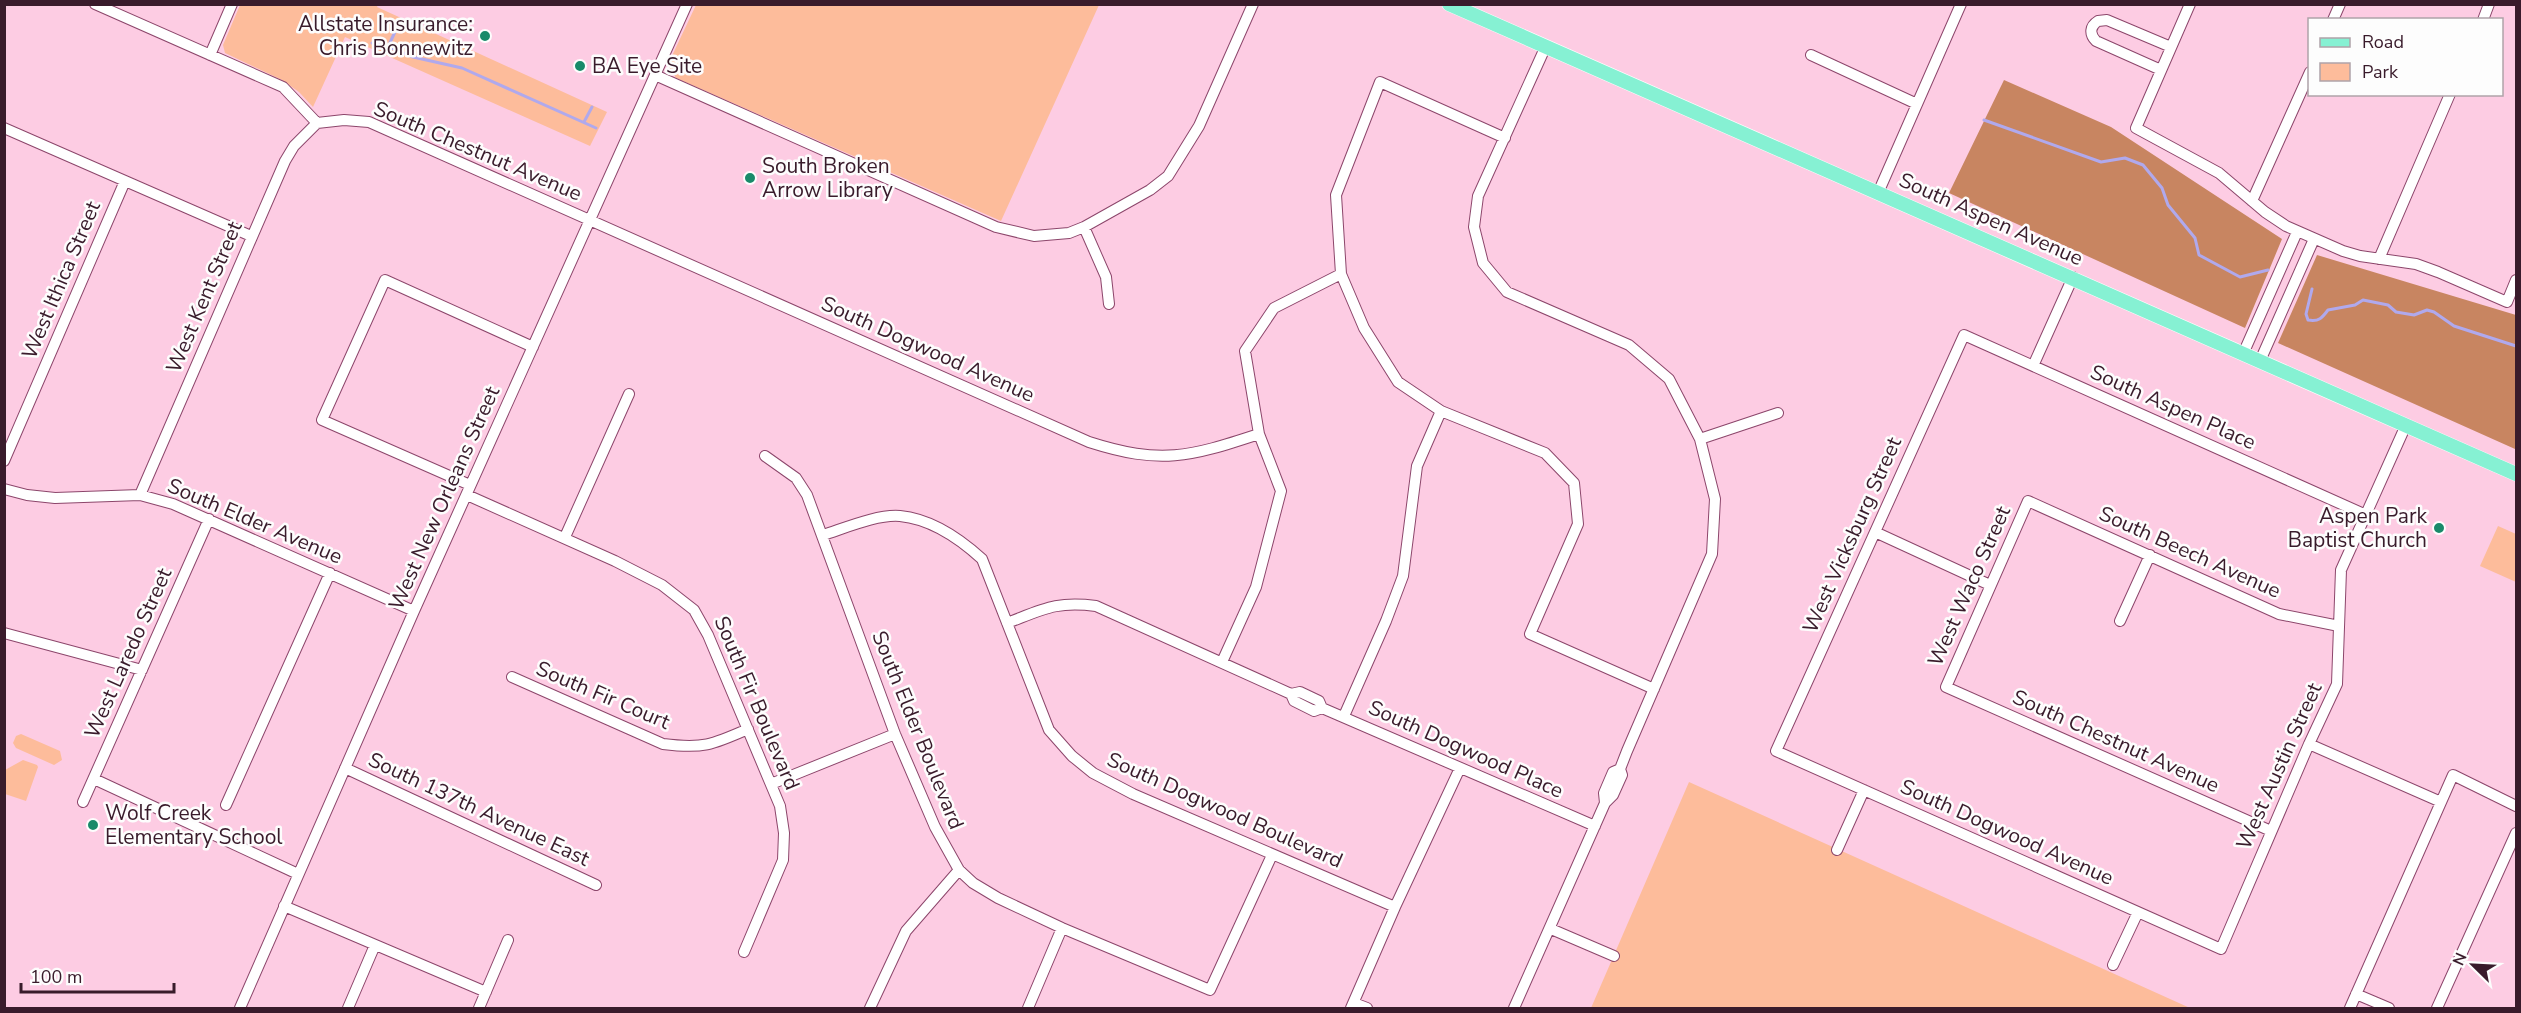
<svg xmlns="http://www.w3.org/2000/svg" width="2521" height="1013" viewBox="0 0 2521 1013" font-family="'Nunito Sans',sans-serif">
	<rect width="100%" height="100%" fill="#fdcce3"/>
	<path fill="#fdbc9b" d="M240 5H378L377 7 607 112 590 146 345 37 313 107 299 92 282 80 225 53 223 45Z
		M696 5H1099L1001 221 676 78 669 67 670 60Z
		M2498 526 2516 534V582L2480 566Z
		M21 734 60 751 62 760 54 765 16 748 13 743 16 736Z
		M23 760 37 765 38 767 26 801 5 794V770Z
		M1689 782 2190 1008H1591Z"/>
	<path fill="#c88561" d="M2004 80 2111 127 2282 239 2245 328 1949 193Z
		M2317 255 2516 315 2515 449 2278 343Z"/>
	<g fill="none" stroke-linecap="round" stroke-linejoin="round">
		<path stroke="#b0a9ed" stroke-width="3" d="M372 43H379L413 57 462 68 596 128
			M388 47 400 21
			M1984 120 2101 162 2125 158 2143 165 2162 188 2168 205 2195 238 2199 255 2240 277 2268 270
			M584 122 592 107
			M2312 289 2306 314 2308 320C2319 322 2322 318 2328 310L2355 305 2363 300 2388 305 2396 312 2414 315 2427 310 2434 312 2454 326 2516 346"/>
		<g stroke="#8c466b" stroke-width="12">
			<path id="minor" d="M95 4 283 87 317 123 344 120 369 122 1089 442C1161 465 1189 457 1259 434
				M2190 4 2136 128 2219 173 2265 212 2286 226 2343 251 2360 256 2416 264 2438 272 2507 302 2516 280
				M2333 20 2340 4
				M2483 20 2489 4
				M210 55 232 4
				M1811 55 1917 104
				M2161 70 2096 41C2089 34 2090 26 2098 21L2107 20 2171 47
				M655 75 996 227 1034 236 1069 233 1084 227 1150 190 1168 176 1199 126 1253 4
				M4 128 251 236
				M1505 138 1380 82 1336 195 1341 274 1364 328 1398 382 1441 411 1545 453 1574 483 1578 524 1530 634 1654 689
				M1878 193 1961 4
				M2252 201 2310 72
				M1084 227 1106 277 1109 304
				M2379 259 2450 94
				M2243 354 2297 232
				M2260 361 2314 239
				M2033 366 2073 277
				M1700 439 1778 413
				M765 456 796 478 807 495 895 734 935 827 959 870 973 883 998 898 1062 928 1210 990 1272 855
				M4 461 125 181
				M470 485 322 420 385 280 533 347
				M4 489 27 495 55 498 140 495 173 504 414 611
				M140 495 285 161 294 146 317 123
				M467 495 615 561 662 585 694 610 708 635 780 806 784 833 783 860 744 952
				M2366 515 1964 335 1776 751 2221 949 2309 744 2337 684 2341 570 2406 425
				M1875 532 1990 585
				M823 535C845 528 878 514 900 516 932 519 959 538 982 559L1049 730 1072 756 1093 773 1133 794 1395 907
				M565 537 629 394
				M2120 621 2150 555
				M1007 623C1044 609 1056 601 1096 606L1291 694 1300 692 1319 701 1322 708 1595 826
				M4 633 142 670
				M1222 662 1256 587 1281 491 1259 434 1245 351 1274 308 1341 274
				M512 677 663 744C703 749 712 745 748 729
				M1291 694 1294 701 1314 711 1322 708
				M1344 716 1386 621 1403 576 1417 466 1441 411
				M2309 744 2441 802
				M345 768 596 885
				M94 779 298 874
				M771 784 895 734
				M83 802 209 519
				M1605 803 1604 793 1613 772 1620 769
				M226 805 330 573
				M2271 831 1946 687 2028 501 2279 614 2339 626
				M1837 850 1864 790
				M284 906 486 992
				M1551 929 1614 956
				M2113 965 2138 912
				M2356 994 2389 1008
				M1354 1003 1367 1008
				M240 1008 414 611 687 4
				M348 1008 375 945
				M479 1008 508 940
				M870 1008 906 931 959 870
				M1028 1008 1062 928
				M1351 1008 1395 907 1460 768
				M1514 1008 1605 803 1613 795 1622 775 1620 769 1627 751 1712 554 1715 499 1700 439 1669 379 1629 345 1507 292 1483 263 1474 227 1478 196 1545 48
				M2350 1008 2453 775 2516 806
				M2437 1008 2516 833"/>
		</g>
		<g stroke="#fff" stroke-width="15">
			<path id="major" d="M1449 4 2516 474"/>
		</g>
		<use href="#minor" stroke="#fff" stroke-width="10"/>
		<use href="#major" stroke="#86f1d3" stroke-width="14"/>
	</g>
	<g fill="#198a6a" stroke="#fdfdfd" stroke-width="2">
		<circle cx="485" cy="36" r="6"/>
		<circle cx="580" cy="66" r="6"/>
		<circle cx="750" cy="178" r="6"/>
		<circle cx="2439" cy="528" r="6"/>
		<circle cx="93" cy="825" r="6"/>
	</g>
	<g text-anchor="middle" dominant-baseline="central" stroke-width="5" stroke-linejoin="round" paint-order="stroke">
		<g font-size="21" fill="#391b2b" stroke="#fdfdfd" text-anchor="start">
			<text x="473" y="24" text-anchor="end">Allstate Insurance:<tspan x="473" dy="24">Chris Bonnewitz</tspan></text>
			<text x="592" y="66">BA Eye Site</text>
			<text x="762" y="166">South Broken<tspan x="762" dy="24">Arrow Library</tspan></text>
			<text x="2427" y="516" text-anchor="end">Aspen Park<tspan x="2427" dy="24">Baptist Church</tspan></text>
			<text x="105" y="813">Wolf Creek<tspan x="105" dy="24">Elementary School</tspan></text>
		</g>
		<g font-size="21" fill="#391b2b" stroke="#fdfdfd">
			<text transform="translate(478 151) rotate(23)">South Chestnut Avenue</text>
			<text transform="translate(1991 219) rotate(24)">South Aspen Avenue</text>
			<text transform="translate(61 280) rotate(-67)">West Ithica Street</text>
			<text transform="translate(204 297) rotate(-67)">West Kent Street</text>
			<text transform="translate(928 349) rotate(24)">South Dogwood Avenue</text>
			<text transform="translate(2173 407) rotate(24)">South Aspen Place</text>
			<text transform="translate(444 498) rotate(-66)">West New Orleans Street</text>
			<text transform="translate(255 521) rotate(23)">South Elder Avenue</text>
			<text transform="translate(1852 535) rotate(-66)">West Vicksburg Street</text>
			<text transform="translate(2190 552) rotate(24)">South Beech Avenue</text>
			<text transform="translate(1969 586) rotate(-66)">West Waco Street</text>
			<text transform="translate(128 653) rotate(-66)">West Laredo Street</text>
			<text transform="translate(603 695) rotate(23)">South Fir Court</text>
			<text transform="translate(757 703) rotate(67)">South Fir Boulevard</text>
			<text transform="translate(918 730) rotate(68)">South Elder Boulevard</text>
			<text transform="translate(2116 741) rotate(24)">South Chestnut Avenue</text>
			<text transform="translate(1466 749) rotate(24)">South Dogwood Place</text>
			<text transform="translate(2279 766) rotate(-66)">West Austin Street</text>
			<text transform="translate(479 809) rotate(25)">South 137th Avenue East</text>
			<text transform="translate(1225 810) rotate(24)">South Dogwood Boulevard</text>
			<text transform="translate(2007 832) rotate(24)">South Dogwood Avenue</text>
		</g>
	</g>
	<rect width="2521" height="1013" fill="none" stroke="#391b2b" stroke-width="12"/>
	<rect x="2308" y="18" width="195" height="78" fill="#fdfdfd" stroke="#afa3a9" stroke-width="1.5"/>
	<rect x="2320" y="38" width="30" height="9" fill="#86f1d3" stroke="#afa3a9" stroke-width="1.5"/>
	<text x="2362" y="48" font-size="18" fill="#391b2b">Road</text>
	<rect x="2320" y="63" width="30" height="18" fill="#fdbc9b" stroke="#afa3a9" stroke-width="1.5"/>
	<text x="2362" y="78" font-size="18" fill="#391b2b">Park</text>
	<g transform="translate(2473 965) rotate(294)" stroke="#fdfdfd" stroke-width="4.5" paint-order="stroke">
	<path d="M0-4.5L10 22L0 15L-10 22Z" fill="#391b2b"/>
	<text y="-9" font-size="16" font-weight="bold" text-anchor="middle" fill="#391b2b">N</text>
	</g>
	<path d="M21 983v9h153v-9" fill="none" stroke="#391b2b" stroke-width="3"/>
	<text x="30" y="983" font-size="18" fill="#391b2b" stroke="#fdfdfd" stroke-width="4.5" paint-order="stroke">100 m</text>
</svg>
